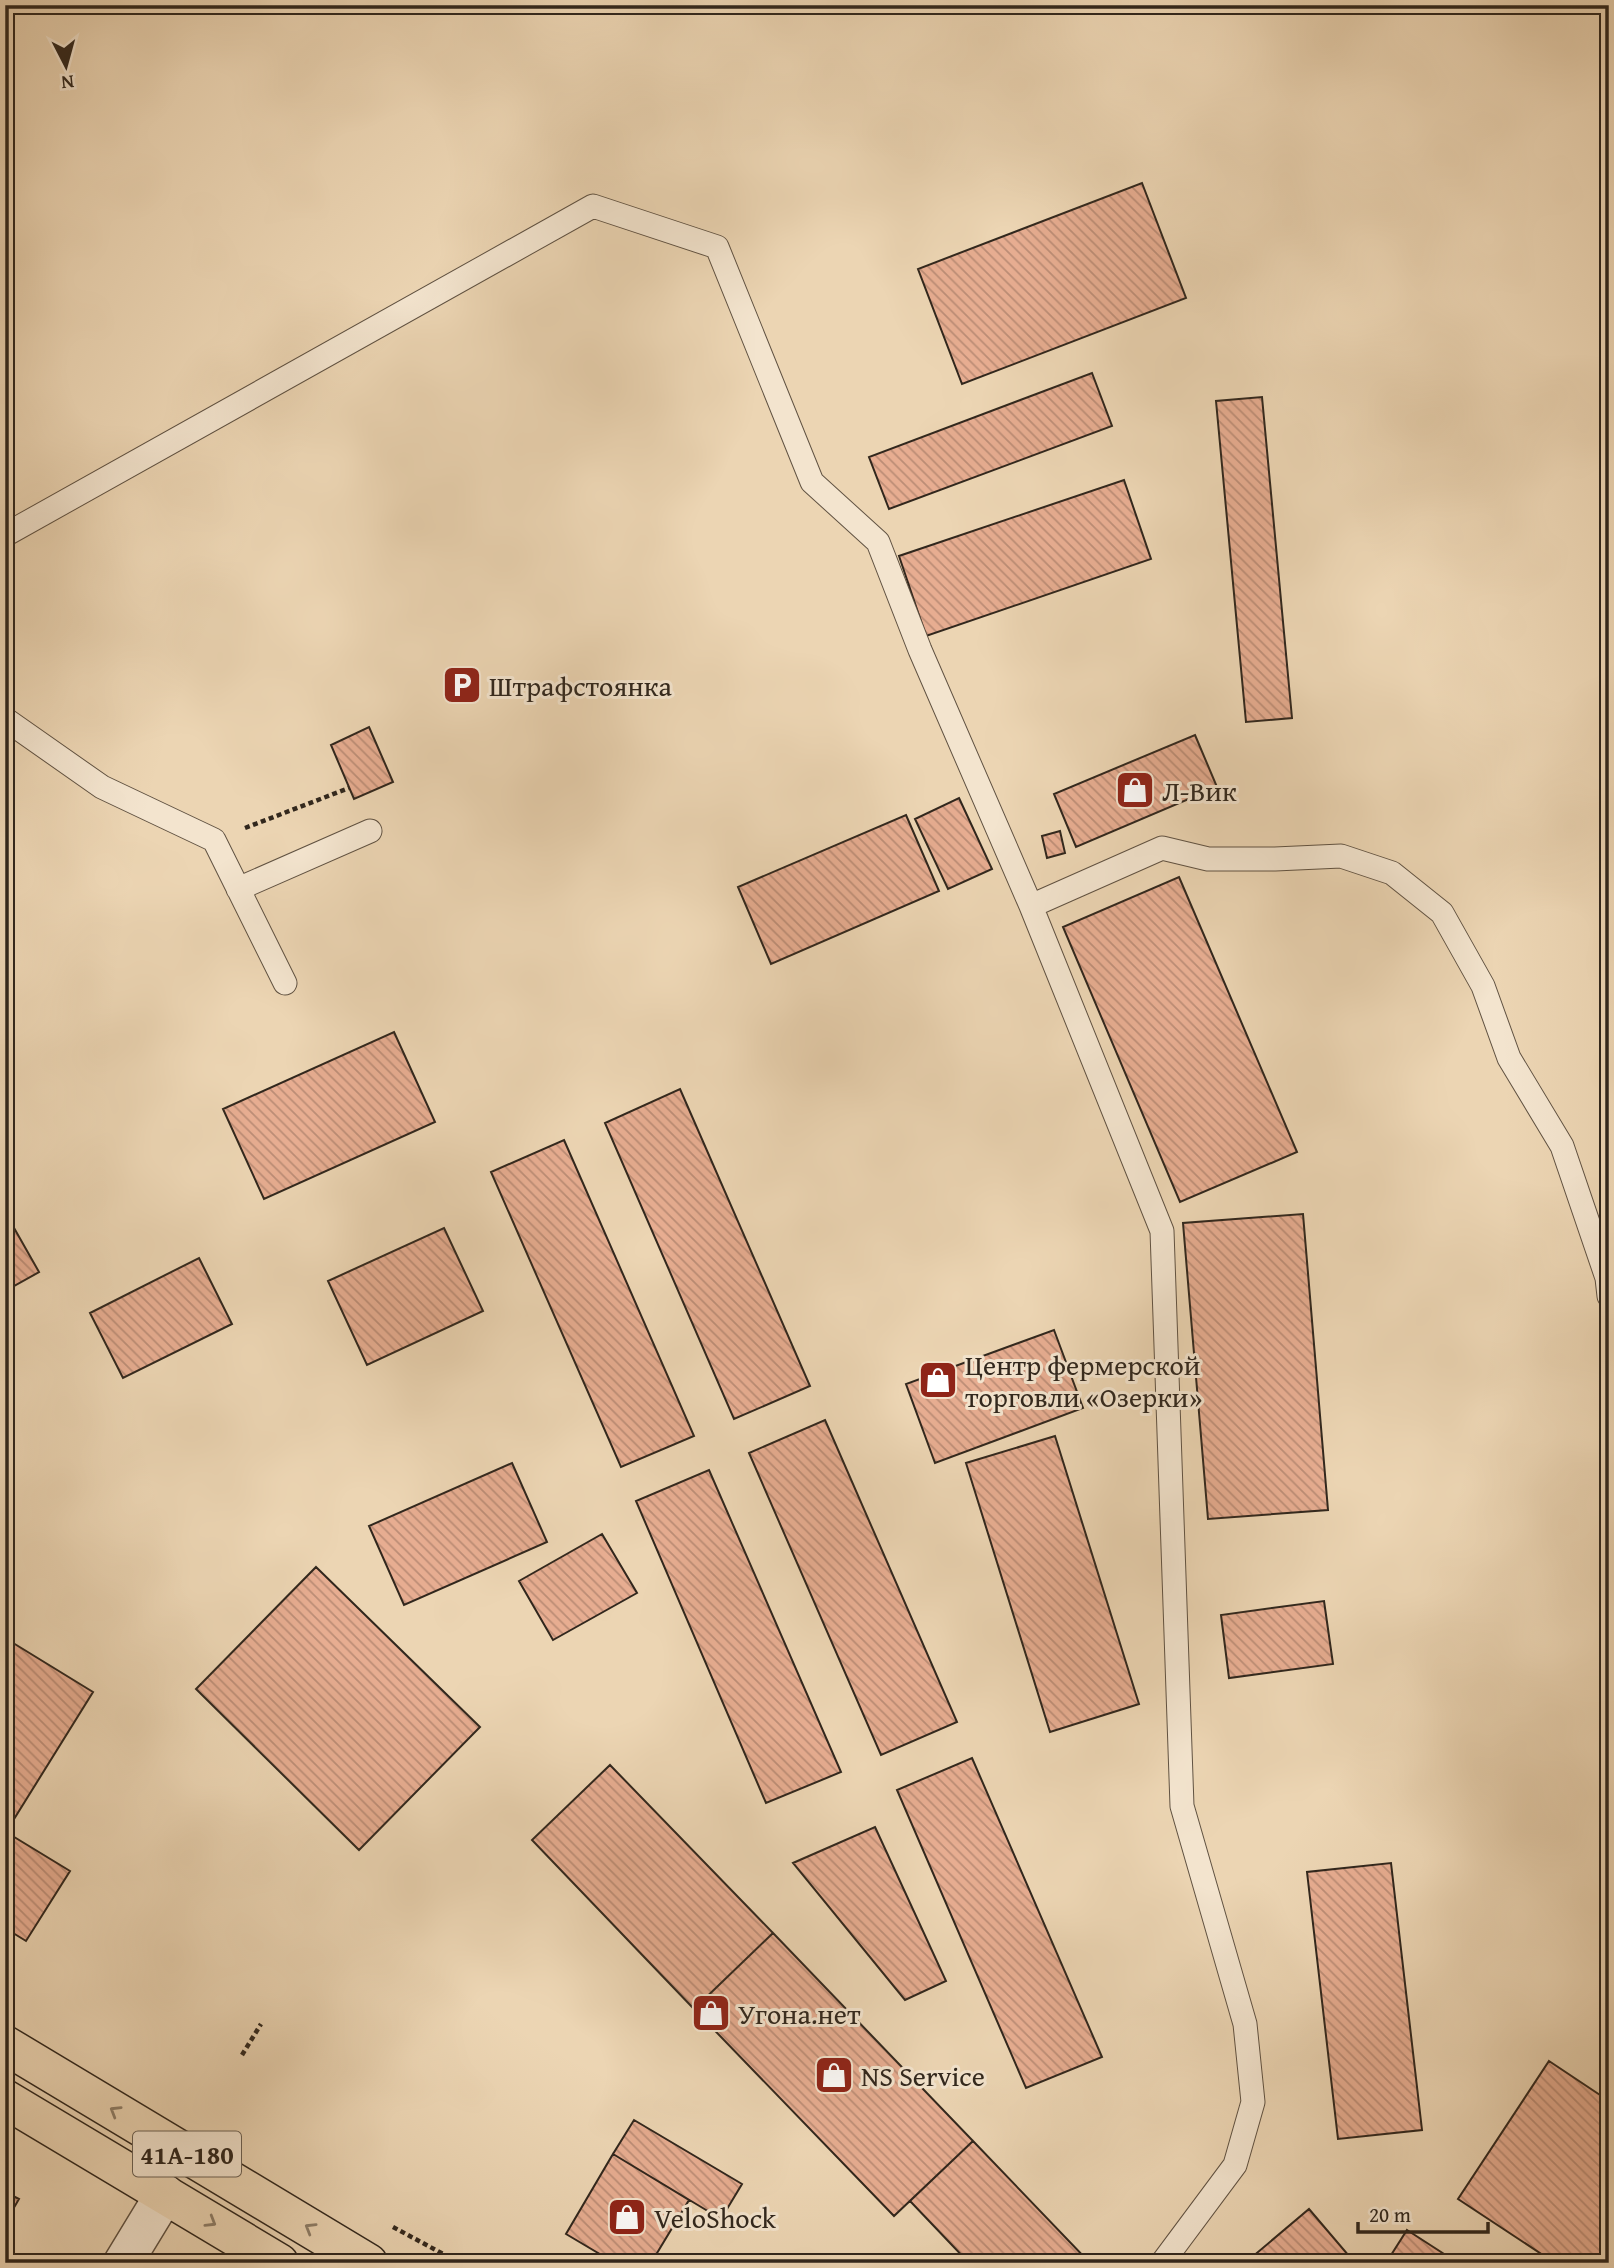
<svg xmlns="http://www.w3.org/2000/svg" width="1614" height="2268" viewBox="0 0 1614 2268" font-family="'Gentium Book Plus',serif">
	<defs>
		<pattern id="building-back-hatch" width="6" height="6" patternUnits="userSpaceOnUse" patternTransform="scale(1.75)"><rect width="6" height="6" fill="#e7ad91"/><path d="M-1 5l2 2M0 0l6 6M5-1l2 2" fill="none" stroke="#bc8d76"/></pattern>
	</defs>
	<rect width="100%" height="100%" fill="#ecd5b3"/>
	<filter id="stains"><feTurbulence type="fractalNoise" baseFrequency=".00286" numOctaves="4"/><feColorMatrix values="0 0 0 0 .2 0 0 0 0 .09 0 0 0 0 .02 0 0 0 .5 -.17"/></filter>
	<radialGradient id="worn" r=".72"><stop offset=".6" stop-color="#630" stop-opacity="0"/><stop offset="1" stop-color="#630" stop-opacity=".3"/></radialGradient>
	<path fill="url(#building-back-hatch)" stroke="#31271d" stroke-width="2" d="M1142 183 1186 298 962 384 918 269Z
		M1092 373 1112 426 889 509 869 457Z
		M1262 397 1292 718 1246 722 1216 401Z
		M1124 480 1151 559 926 636 899 556Z
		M369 727 393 782 354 799 331 745Z
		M1195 735 1217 787 1076 847 1054 794Z
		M959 798 992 869 948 889 915 819Z
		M906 815 939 891 771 964 738 887Z
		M1060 831 1065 853 1047 858 1042 836Z
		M1179 877 1297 1152 1180 1202 1063 927Z
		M394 1032 435 1122 264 1199 223 1109Z
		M680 1089 810 1386 734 1419 605 1123Z
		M564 1140 694 1436 621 1467 491 1172Z
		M5 1212 39 1272 5 1291Z
		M1303 1214 1328 1510 1208 1519 1183 1223Z
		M444 1228 483 1311 367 1365 328 1281Z
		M199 1258 232 1324 123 1378 90 1313Z
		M1054 1330 1083 1408 935 1463 906 1384Z
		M825 1420 957 1722 881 1755 749 1453Z
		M1055 1436 1139 1704 1050 1732 966 1463Z
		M512 1463 547 1542 404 1605 369 1526Z
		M709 1470 841 1772 766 1803 636 1501Z
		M602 1534 637 1593 553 1640 519 1581Z
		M316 1567 480 1727 359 1850 196 1689Z
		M1324 1601 1333 1664 1229 1678 1221 1615Z
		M5 1638 93 1692 6 1832 70 1871 26 1941 5 1928Z
		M972 1758 1102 2057 1026 2088 897 1790Z
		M610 1765 773 1933 694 2009 532 1840Z
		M875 1827 946 1981 905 2000 793 1863Z
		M1391 1863 1422 2130 1338 2139 1307 1872Z
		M773 1933 973 2141 894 2216 694 2009Z
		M1549 2061 1609 2101V2263H1555L1458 2199Z
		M634 2120 742 2184 721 2219 613 2154Z
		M973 2141 1090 2263H969L910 2201Z
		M613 2154 689 2200 651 2263H615L566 2234Z
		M5 2192 19 2199 5 2223Z
		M1309 2209 1355 2263H1245Z
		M1407 2230 1458 2263H1386Z"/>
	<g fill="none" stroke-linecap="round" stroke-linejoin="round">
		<g stroke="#605242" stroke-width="25">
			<path id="lane" d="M5 535 593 206 717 247 812 482 878 542 920 650 1031 906 1162 1231 1182 1806 1245 2024 1253 2102 1235 2165 1162 2263
				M5 719 102 787 214 840 285 983
				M238 889 370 831
				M1031 906 1162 848 1208 859H1275L1341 856 1392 873 1442 913 1483 986 1509 1058 1562 1146 1607 1278 1609 1296"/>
		</g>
		<g stroke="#605242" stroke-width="41">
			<path id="street" d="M123 2263 165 2194"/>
		</g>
		<g stroke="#31271d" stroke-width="41">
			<path id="primary" d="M5 2045 368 2263
				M5 2099 279 2263"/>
		</g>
		<path stroke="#31271d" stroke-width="4.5" stroke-dasharray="5 3.5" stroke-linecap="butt" d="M245 828 349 788
			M242 2055 261 2024
			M393 2227 460 2263"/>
		<use href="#lane" stroke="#f3e4ce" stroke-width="23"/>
		<use href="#street" stroke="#f3e4ce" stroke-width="38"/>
		<use href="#primary" stroke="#ecd5b3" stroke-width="38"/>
	</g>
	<defs><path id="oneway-chevron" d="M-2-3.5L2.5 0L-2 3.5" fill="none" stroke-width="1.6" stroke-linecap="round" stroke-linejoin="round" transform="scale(1.75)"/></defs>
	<g stroke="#8e7e68">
		<use href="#oneway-chevron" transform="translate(115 2111) rotate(-149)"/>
		<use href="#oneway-chevron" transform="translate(211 2222) rotate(31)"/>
		<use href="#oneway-chevron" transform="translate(310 2228) rotate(-149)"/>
	</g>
	<defs>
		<g id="parking-square" transform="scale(2.0125)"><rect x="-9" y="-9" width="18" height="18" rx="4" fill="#8f2418" stroke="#f3e4ce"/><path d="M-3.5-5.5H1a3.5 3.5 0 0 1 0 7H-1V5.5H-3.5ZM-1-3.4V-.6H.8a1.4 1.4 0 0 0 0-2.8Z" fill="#fff"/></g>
		<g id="shop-square" transform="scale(2.0125)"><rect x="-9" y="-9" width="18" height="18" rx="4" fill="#8f2418" stroke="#f3e4ce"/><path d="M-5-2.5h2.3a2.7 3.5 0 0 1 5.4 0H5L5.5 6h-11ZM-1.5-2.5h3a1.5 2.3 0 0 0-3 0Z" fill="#fff"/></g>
	</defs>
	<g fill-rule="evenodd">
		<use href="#parking-square" x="462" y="685"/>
		<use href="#shop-square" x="1135" y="790"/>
		<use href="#shop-square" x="938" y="1380"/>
		<use href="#shop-square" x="711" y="2013"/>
		<use href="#shop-square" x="834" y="2075"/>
		<use href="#shop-square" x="627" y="2217"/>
	</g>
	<g text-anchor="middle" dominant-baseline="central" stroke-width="6" stroke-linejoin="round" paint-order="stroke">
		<rect fill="#f3e4ce" stroke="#6b6052" stroke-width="2" x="133" y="2131.5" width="108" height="45" rx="5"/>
		<g font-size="26" font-weight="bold" fill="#31271d">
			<text x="187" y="2154">41А-180</text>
		</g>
		<g font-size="28" fill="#31271d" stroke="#f3e4ce" text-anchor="start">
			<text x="489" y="685">Штрафстоянка</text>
			<text x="1162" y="790">Л-Вик</text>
			<text x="965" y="1364">Центр фермерской<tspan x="965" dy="32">торговли «Озерки»</tspan></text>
			<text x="738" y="2013">Угона.нет</text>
			<text x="861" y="2075">NS Service</text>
			<text x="654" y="2217">VeloShock</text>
		</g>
	</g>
	<rect width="1614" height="2268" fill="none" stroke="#ecd5b3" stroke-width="28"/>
	<rect x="7" y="7" width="1600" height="2254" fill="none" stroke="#31271d" stroke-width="3.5"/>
	<rect x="14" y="14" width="1586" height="2240" fill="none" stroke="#31271d" stroke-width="2"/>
	<g transform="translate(66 66) rotate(174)" stroke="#f3e4ce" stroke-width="5" paint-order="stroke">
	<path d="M0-5L12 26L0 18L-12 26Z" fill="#31271d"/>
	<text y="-10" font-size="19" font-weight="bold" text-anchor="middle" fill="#31271d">N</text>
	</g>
	<path d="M1358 2222v10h130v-10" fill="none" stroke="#31271d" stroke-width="3.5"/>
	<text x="1369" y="2222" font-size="21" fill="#31271d" stroke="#f3e4ce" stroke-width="5" paint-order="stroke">20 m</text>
	<rect width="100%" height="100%" filter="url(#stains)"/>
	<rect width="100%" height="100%" fill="url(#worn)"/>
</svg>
